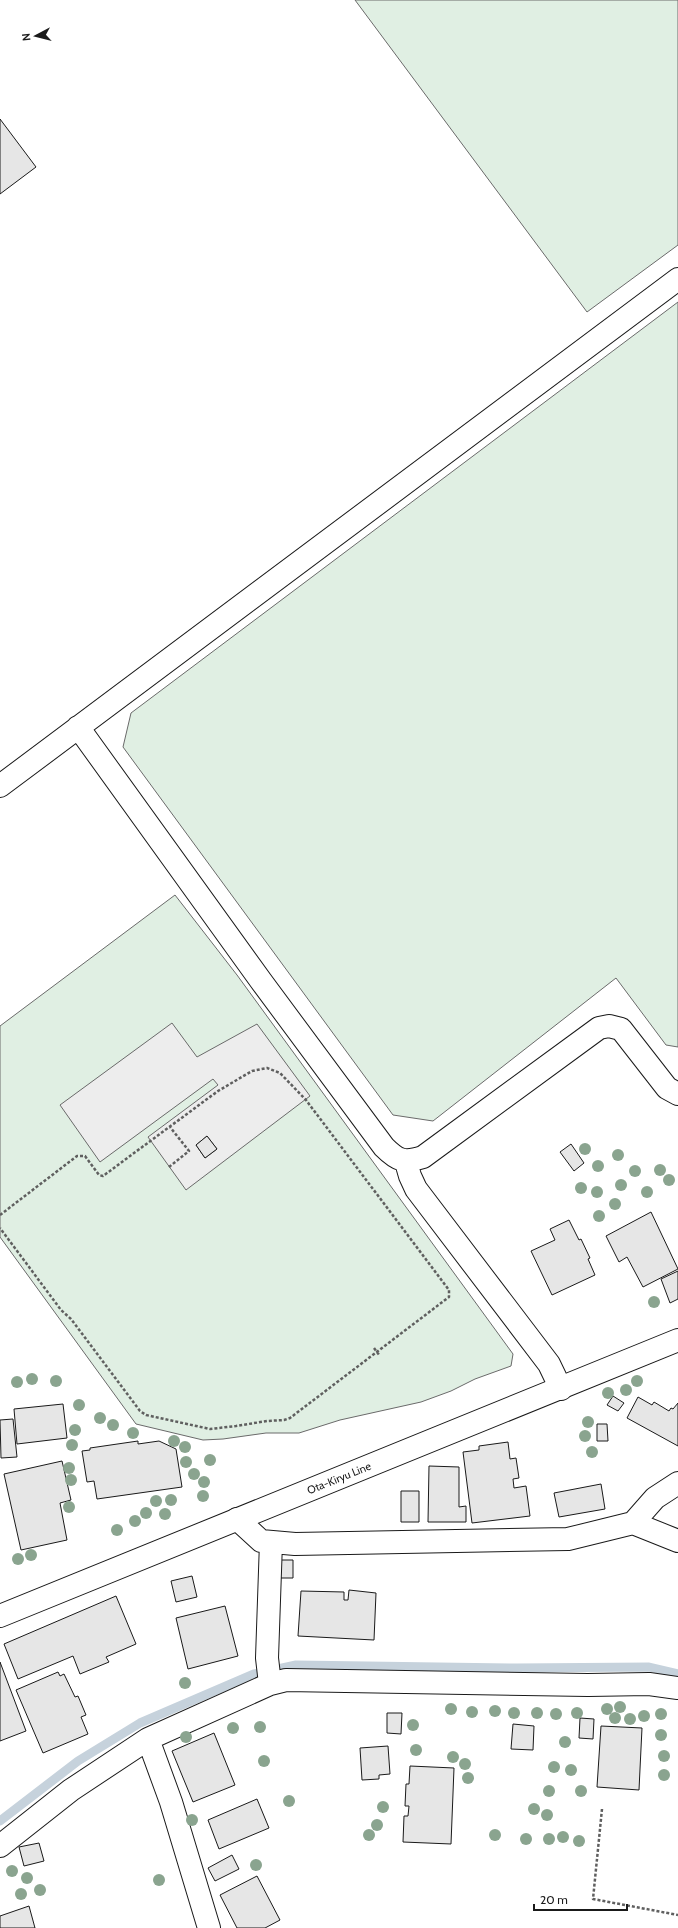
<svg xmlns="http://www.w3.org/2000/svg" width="678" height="1928" viewBox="0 0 678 1928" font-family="Cabin,sans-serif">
	<rect width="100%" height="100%" fill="#fff"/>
	<path fill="#e0efe3" stroke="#6a6a6a" d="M355 0H678V245L587 312Z
		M678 302V1047L666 1045 616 978 433 1121 393 1115 123 747 131 713Z
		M175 895 237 975 513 1354 511 1366 475 1379 451 1391 421 1402 340 1420 299 1433H266L223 1439 203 1440 136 1424 0 1237V1026Z"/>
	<path fill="#ededed" stroke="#6a6a6a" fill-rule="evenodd" d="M172 1023 197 1057 257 1024 310 1096 186 1190 148 1137 218 1085 213 1079 100 1162 60 1105ZM207 1136 217 1149 205 1158 196 1145Z"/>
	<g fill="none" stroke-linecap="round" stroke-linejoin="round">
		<path stroke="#c6d2dc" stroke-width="9" d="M0 1821 78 1761 140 1723 254 1674 296 1665 516 1668 649 1667 678 1674"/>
	</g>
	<path fill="#e6e6e6" stroke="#1a1a1a" d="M0 119 36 167 0 194Z
		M207 1136 217 1149 205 1158 196 1145Z
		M571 1144 584 1163 574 1171 560 1152Z
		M651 1212 678 1269 643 1287 627 1257 619 1262 606 1236Z
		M569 1220 579 1240 581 1239 590 1258 588 1259 595 1275 552 1295 531 1251 555 1240 550 1229Z
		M678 1271V1299L670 1303 661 1279Z
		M613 1396 624 1403 618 1411 607 1405Z
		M638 1397 652 1405 654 1402 669 1411 671 1408 673 1409 678 1403V1446L627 1418Z
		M63 1404 67 1438 17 1444 14 1409Z
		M13 1419 17 1457 1 1458 0 1420Z
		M597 1424H607L608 1441H597Z
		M138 1441V1444L159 1441 176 1449 182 1487 97 1499 94 1481 87 1482 82 1451 90 1450V1448Z
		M508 1442 510 1459 516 1458 519 1478 513 1479 514 1488 526 1486 530 1516 472 1523 463 1452 479 1450V1446Z
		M62 1461 71 1500 60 1503 67 1540 21 1550 4 1474Z
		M429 1466 459 1467V1507L466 1506V1522H428Z
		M601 1484 605 1509 559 1517 554 1493Z
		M401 1491H419V1522H401Z
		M280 1560H293V1578H280Z
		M192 1576 197 1597 176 1602 171 1581Z
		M349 1590 376 1593 374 1640 298 1636 301 1591 344 1592V1600H348Z
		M116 1596 136 1644 106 1657 109 1662 80 1674 73 1656 18 1679 4 1644Z
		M225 1606 238 1656 188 1669 176 1618Z
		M0 1662 26 1731 0 1741Z
		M58 1672 60 1676 64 1674 75 1697 78 1696 86 1715 81 1717 88 1734 43 1753 16 1690Z
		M387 1713H402L401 1734 387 1733Z
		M580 1718 594 1719 593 1739 579 1738Z
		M513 1724 534 1726 533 1750 511 1749Z
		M601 1726 642 1728 639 1790 597 1787Z
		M214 1733 235 1785 193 1802 172 1751Z
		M388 1746 390 1774 379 1775V1779L362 1780 360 1748Z
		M410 1766 454 1768 451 1844 403 1842 404 1816H408L409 1806H405L406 1784H409Z
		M257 1799 269 1828 219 1849 208 1820Z
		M39 1843 44 1861 24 1866 19 1847Z
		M232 1855 239 1869 215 1881 208 1868Z
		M257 1876 280 1920 265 1928H237L220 1895Z
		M29 1906 35 1928H0V1916Z"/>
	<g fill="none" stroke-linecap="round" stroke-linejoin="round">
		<g stroke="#1a1a1a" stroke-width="24">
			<path id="minor" d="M78 727 261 981 384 1147C398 1161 404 1163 423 1157L599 1028 609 1026 621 1029 667 1088 678 1094
				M0 786 678 279
				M406 1162 410 1176 416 1189 549 1364 561 1389
				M237 1519 261 1541 295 1544 568 1539 633 1523 678 1541
				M633 1523 655 1498 678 1483
				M270 1684 267 1658 271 1542
				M148 1739 171 1802 209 1928
				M0 1846 71 1790 148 1739 270 1684 286 1680 588 1685 649 1684 678 1688"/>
		</g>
		<g stroke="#1a1a1a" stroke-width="24">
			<path id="major" d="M0 1616 678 1340"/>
		</g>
		<path stroke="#5f5f5f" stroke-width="2.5" stroke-dasharray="3 2" stroke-linecap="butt" d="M169 1167 189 1151 170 1127
			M0 1215 77 1156H85L99 1175 103 1176 218 1091 252 1071 267 1068 280 1073 306 1100 449 1290V1297L290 1418 284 1420 267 1421 236 1426 210 1429 146 1415 140 1411 71 1319 61 1310 0 1228
			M374 1348 380 1356
			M602 1809 593 1899 678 1915"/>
		<use href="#minor" stroke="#fff" stroke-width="22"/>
		<use href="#major" stroke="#fff" stroke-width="22"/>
	</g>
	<g fill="#8aa48f">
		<circle cx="585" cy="1149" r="6"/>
		<circle cx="618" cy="1155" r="6"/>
		<circle cx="598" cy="1166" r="6"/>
		<circle cx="660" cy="1170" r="6"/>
		<circle cx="635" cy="1171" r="6"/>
		<circle cx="669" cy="1180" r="6"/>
		<circle cx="621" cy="1185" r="6"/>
		<circle cx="581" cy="1188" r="6"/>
		<circle cx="597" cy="1192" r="6"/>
		<circle cx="647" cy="1192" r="6"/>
		<circle cx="615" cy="1204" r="6"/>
		<circle cx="599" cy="1216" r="6"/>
		<circle cx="654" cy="1302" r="6"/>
		<circle cx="32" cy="1379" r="6"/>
		<circle cx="56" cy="1381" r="6"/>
		<circle cx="637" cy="1381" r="6"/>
		<circle cx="17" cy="1382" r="6"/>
		<circle cx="626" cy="1390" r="6"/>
		<circle cx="608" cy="1393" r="6"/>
		<circle cx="79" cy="1405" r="6"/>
		<circle cx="100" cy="1418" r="6"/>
		<circle cx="588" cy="1422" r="6"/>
		<circle cx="113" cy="1425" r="6"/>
		<circle cx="75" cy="1430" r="6"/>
		<circle cx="133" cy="1433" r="6"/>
		<circle cx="585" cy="1436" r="6"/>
		<circle cx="174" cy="1441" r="6"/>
		<circle cx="72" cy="1445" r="6"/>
		<circle cx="185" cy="1447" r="6"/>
		<circle cx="592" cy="1452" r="6"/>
		<circle cx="210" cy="1460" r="6"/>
		<circle cx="186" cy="1462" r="6"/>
		<circle cx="69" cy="1468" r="6"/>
		<circle cx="194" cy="1474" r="6"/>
		<circle cx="71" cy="1480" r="6"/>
		<circle cx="204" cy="1482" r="6"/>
		<circle cx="203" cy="1496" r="6"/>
		<circle cx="171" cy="1500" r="6"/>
		<circle cx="156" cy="1501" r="6"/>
		<circle cx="69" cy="1507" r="6"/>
		<circle cx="146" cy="1513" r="6"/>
		<circle cx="165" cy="1514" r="6"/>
		<circle cx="135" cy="1521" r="6"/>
		<circle cx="117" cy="1530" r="6"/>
		<circle cx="31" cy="1555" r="6"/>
		<circle cx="18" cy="1559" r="6"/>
		<circle cx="185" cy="1683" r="6"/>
		<circle cx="620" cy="1707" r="6"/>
		<circle cx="451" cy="1709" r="6"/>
		<circle cx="607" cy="1709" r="6"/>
		<circle cx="495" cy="1711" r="6"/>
		<circle cx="472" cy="1712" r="6"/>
		<circle cx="514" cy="1713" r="6"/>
		<circle cx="537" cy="1713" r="6"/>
		<circle cx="577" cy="1713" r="6"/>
		<circle cx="556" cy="1714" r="6"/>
		<circle cx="661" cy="1714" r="6"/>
		<circle cx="644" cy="1716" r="6"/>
		<circle cx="615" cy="1718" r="6"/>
		<circle cx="630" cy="1719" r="6"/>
		<circle cx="413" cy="1725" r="6"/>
		<circle cx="260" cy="1727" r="6"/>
		<circle cx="233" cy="1728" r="6"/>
		<circle cx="661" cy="1735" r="6"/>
		<circle cx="186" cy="1737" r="6"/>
		<circle cx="565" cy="1742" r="6"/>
		<circle cx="416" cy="1750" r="6"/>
		<circle cx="664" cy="1756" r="6"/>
		<circle cx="453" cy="1757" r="6"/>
		<circle cx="264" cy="1761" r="6"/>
		<circle cx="465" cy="1764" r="6"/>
		<circle cx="554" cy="1767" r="6"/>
		<circle cx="571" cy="1770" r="6"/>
		<circle cx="664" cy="1775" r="6"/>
		<circle cx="468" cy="1778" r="6"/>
		<circle cx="549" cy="1791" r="6"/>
		<circle cx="581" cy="1791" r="6"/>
		<circle cx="289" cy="1801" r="6"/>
		<circle cx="383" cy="1807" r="6"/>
		<circle cx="534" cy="1809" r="6"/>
		<circle cx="547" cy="1815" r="6"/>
		<circle cx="192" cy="1820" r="6"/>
		<circle cx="377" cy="1825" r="6"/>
		<circle cx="369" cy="1835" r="6"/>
		<circle cx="495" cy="1835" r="6"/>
		<circle cx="563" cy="1837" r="6"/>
		<circle cx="526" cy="1839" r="6"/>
		<circle cx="549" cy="1839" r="6"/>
		<circle cx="579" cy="1841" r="6"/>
		<circle cx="256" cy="1865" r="6"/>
		<circle cx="12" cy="1871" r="6"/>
		<circle cx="27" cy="1878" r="6"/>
		<circle cx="159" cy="1880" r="6"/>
		<circle cx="40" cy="1890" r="6"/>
		<circle cx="21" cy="1894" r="6"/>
	</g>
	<g text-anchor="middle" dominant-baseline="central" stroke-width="3" stroke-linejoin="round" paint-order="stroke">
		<g font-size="11" fill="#1a1a1a" stroke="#fff">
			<text transform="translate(339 1478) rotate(-22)">Ota-Kiryu Line</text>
		</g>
	</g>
	<g transform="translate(36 36) rotate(263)" stroke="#ffffff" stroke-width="3" paint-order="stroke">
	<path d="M0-3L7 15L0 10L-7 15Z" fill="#1a1a1a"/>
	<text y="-6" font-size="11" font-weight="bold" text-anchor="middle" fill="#1a1a1a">N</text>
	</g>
	<path d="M534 1904v6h93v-6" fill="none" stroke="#1a1a1a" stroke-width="2"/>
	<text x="540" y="1904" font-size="12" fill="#1a1a1a" stroke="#ffffff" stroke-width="3" paint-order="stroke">20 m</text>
</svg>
